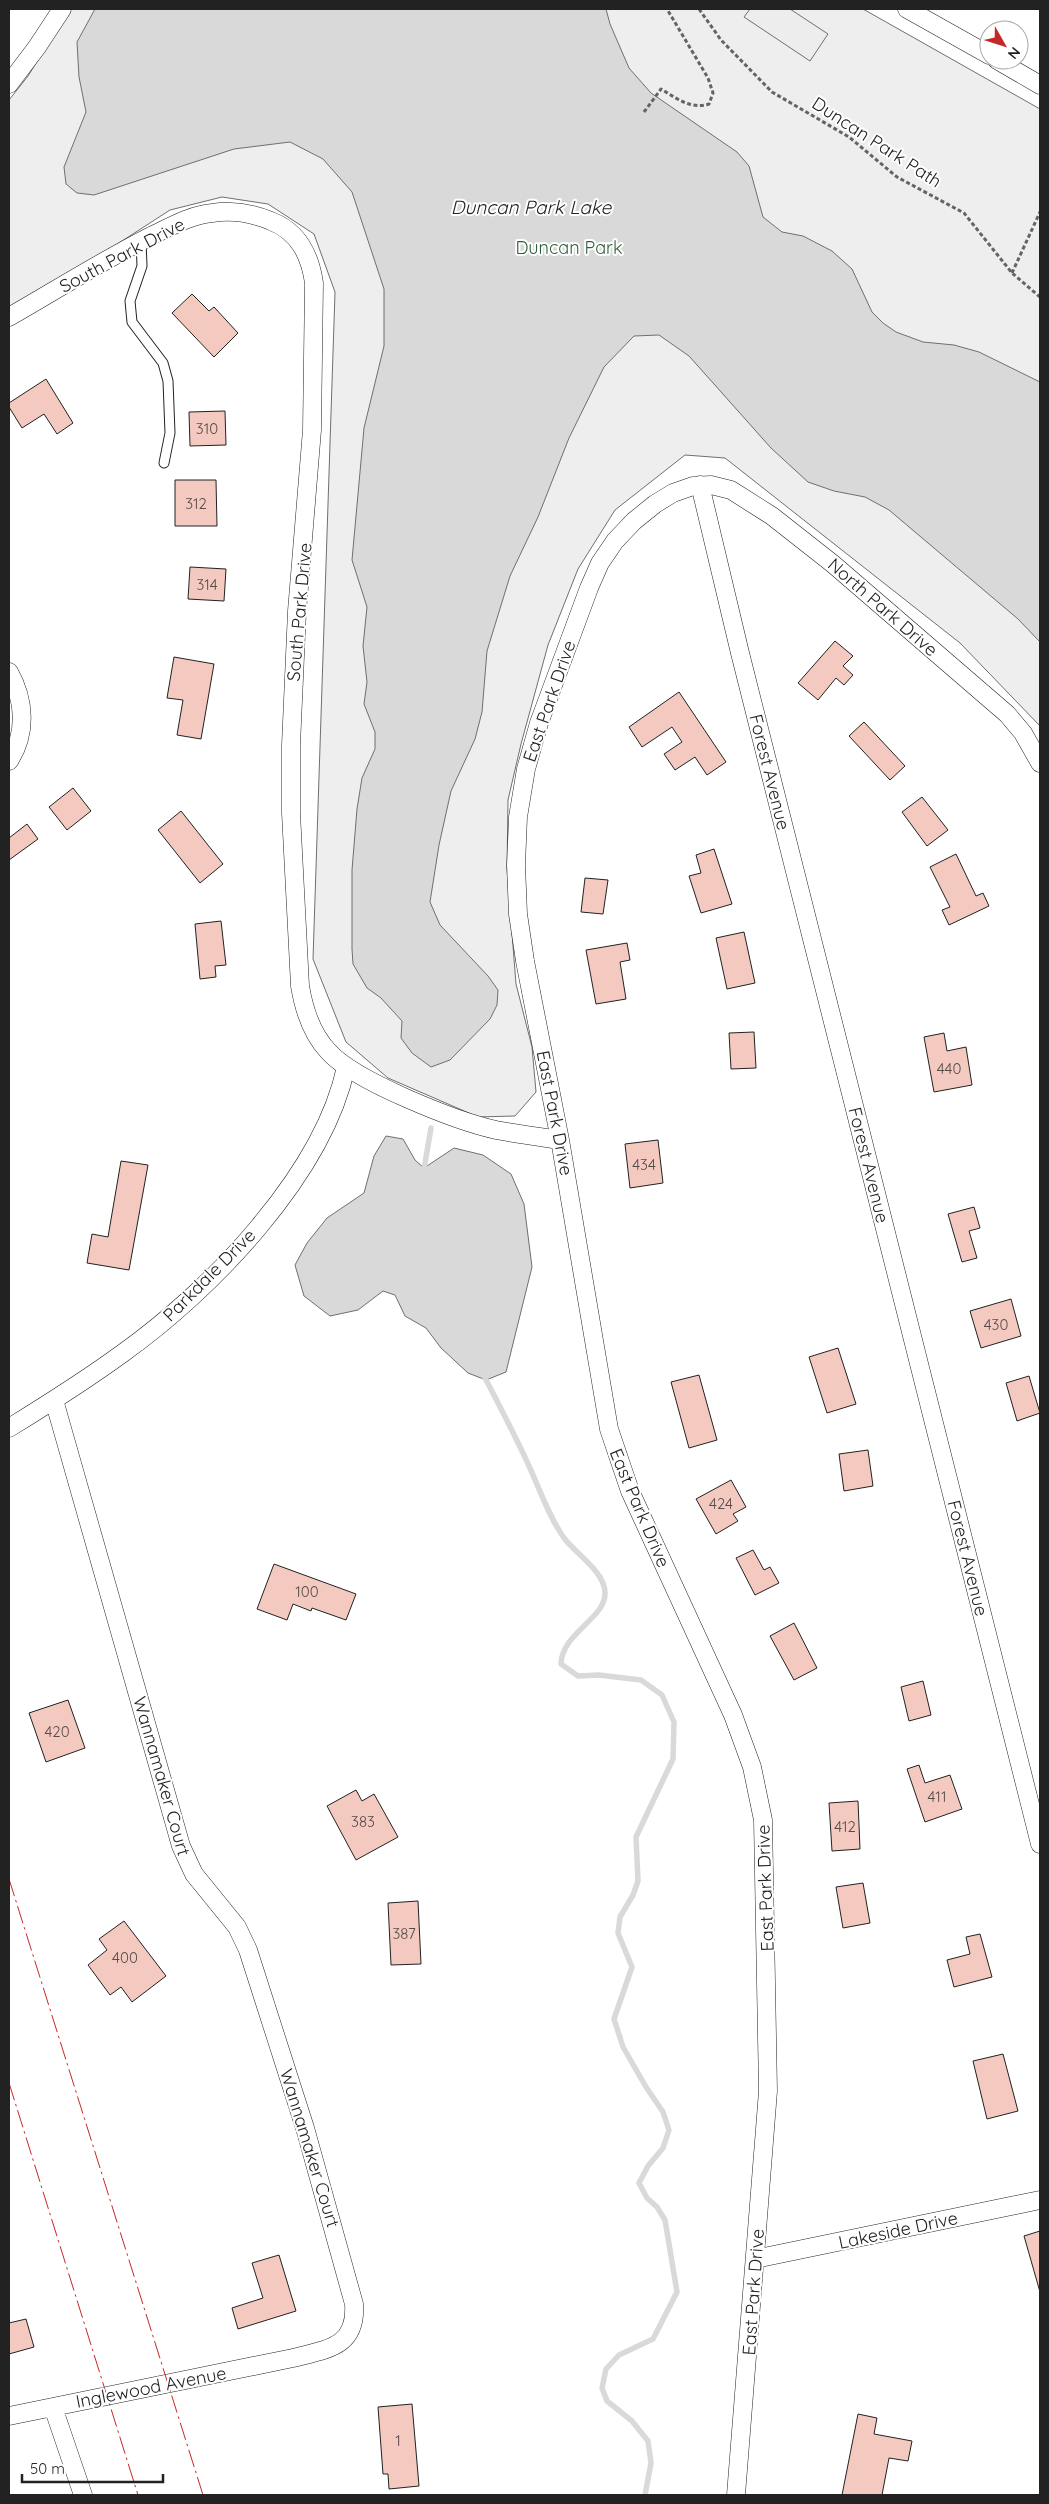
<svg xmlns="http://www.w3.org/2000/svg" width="1049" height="2504" viewBox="0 0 1049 2504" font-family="Quicksand,sans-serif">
	<rect width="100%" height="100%" fill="#fff"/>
	<path fill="#eee" stroke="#6f6f6f" d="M70 9H863L1040 109V726L960 643 725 458 685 455 615 510 578 569 548 645 521 744 508 800 507 869 516 984 532 1047 536 1092 515 1116 478 1117 388 1078 346 1042 313 959 335 292 314 234 268 204 222 197 170 210 9 314V100L28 76Z"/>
	<path fill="#ededed" stroke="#6f6f6f" d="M750 9H790L828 34 810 61 744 17Z"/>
	<path fill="#d9d9d9" stroke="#6f6f6f" d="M95 9H606L610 24 629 68 651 93 737 152 749 166 763 217 782 232 803 236 832 251 852 269 872 312 883 323 896 332 923 342 954 345 979 352 1040 382V642L1018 619 889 510 865 497 834 491 808 482 771 448 689 356 659 335 634 336 604 367 569 438 538 517 510 576 487 651 482 712 475 739 451 791 439 845 430 902 440 925 488 976 498 990 497 1005 490 1019 450 1060 431 1067 412 1053 401 1038 402 1021 381 998 367 988 353 964 352 949V870L357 809 362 778 375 749V732L364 704 367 682 363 646 367 607 352 560 364 428 384 346V289L352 192 323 159 290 142 234 149 94 195 77 193 66 184 64 167 86 112 79 77 77 42Z
		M386 1136 403 1139 415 1160 424 1168 454 1148 483 1155 511 1174 524 1204 532 1267 506 1372 486 1380 468 1373 441 1348 426 1328 405 1316 395 1295 383 1291 358 1310 330 1316 304 1296 295 1265 307 1243 327 1218 364 1193 374 1156Z"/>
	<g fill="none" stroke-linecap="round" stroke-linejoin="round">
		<path stroke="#d9d9d9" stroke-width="5.5" d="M423 1175 431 1128
			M483 1374C499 1405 515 1435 529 1466 540 1490 549 1517 564 1538 576 1554 604 1571 605 1592 607 1618 562 1632 561 1664L578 1676 599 1675 641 1680 662 1695 674 1722 673 1759 636 1837 638 1881 633 1895 620 1917 618 1933 632 1967 614 2019 623 2047 646 2087 663 2112 669 2130 663 2148 648 2166 639 2183 647 2198 657 2207 665 2220 677 2292 653 2339 619 2355 606 2369 602 2388 607 2401 632 2421 648 2441 651 2463 645 2495"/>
	</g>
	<path fill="#f3c9c0" stroke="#222" d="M192 294 209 311 214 307 238 333 214 357 172 313Z
		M46 379 73 423 57 434 44 414 22 428 9 407V403Z
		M225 411 226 445 190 446 189 412Z
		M175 480H216L217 526H175Z
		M190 567 226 569 224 601 188 599Z
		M835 641 853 656 843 666 853 675 844 685 836 678 818 700 798 683Z
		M174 657 214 664 201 739 177 735 183 700 167 698Z
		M679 692 726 762 707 775 695 757 675 770 664 754 682 742 672 727 642 747 629 727Z
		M864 722 905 766 890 780 849 736Z
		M73 788 91 811 67 830 49 807Z
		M922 797 948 830 927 846 902 812Z
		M181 811 223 864 200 883 158 830Z
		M27 824 38 839 9 860V838Z
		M714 849 732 904 701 913 689 876 701 873 696 855Z
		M956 854 976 896 983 893 989 906 949 925 942 910 950 907 930 867Z
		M585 878 608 880 603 914 581 912Z
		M221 921 226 965 215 966 216 977 200 979 195 924Z
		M744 932 755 983 727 989 716 938Z
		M627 943 630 960 620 962 626 999 596 1004 586 950Z
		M754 1032 756 1068 731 1069 729 1033Z
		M944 1033 947 1051 966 1047 972 1085 934 1092 924 1037Z
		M658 1140 663 1183 630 1188 625 1144Z
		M121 1161 148 1165 129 1270 87 1263 92 1234 108 1237Z
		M974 1207 980 1228 969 1231 977 1258 962 1262 948 1214Z
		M1011 1299 1021 1336 981 1348 970 1311Z
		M838 1348 856 1404 827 1413 809 1357Z
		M699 1375 717 1440 689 1448 671 1382Z
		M1029 1376 1040 1413 1017 1421 1006 1383Z
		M868 1450 873 1486 844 1491 839 1454Z
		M731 1480 746 1507 733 1514 738 1521 716 1534 696 1499Z
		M753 1550 764 1570 770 1567 779 1583 755 1595 736 1558Z
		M274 1564 356 1594 346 1620 312 1608 311 1611 293 1604 287 1620 257 1609Z
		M794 1623 817 1668 794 1680 770 1636Z
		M923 1681 931 1715 909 1721 901 1687Z
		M68 1700 85 1748 46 1762 29 1713Z
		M919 1765 925 1783 950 1775 962 1809 925 1822 907 1769Z
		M356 1790 362 1801 374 1794 398 1837 356 1860 327 1806Z
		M858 1801 860 1849 832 1851 829 1803Z
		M863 1883 870 1923 843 1928 836 1887Z
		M418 1901 421 1964 391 1965 388 1903Z
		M124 1921 166 1976 132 2002 121 1987 110 1995 88 1965 107 1950 99 1939Z
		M980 1934 992 1977 954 1987 947 1960 970 1954 966 1937Z
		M1003 2054 1018 2111 987 2119 973 2061Z
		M1040 2231V2292L1024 2236Z
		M279 2255 296 2311 238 2329 232 2308 263 2298 252 2263Z
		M26 2319 34 2347 9 2354V2323Z
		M412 2404 419 2486 389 2489 388 2474H383L378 2407Z
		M858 2414 877 2418 874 2434 912 2441 908 2461 889 2458 882 2495H842Z"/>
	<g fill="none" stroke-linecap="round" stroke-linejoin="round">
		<g stroke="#222" stroke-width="11">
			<path id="lane" d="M141 241 142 266 130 301 132 322 163 363 168 381 170 433 164 463"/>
		</g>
		<g stroke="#222" stroke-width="19">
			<path id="street" d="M907 9 989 55
				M997 60 1040 85
				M9 84 37 47 62 9
				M9 317C56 290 102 261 151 236 170 227 190 215 212 213 232 210 252 213 271 221 299 232 310 255 314 283L312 430 297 611 291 745V813L300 986C304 1010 311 1033 328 1051 354 1081 456 1121 496 1130 517 1134 539 1137 560 1140
				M700 485 740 653 1040 1844
				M9 672C25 700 27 734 9 761
				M9 1428C48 1404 86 1380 123 1353 210 1291 323 1175 346 1067
				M755 2259 1040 2200
				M53 2407 83 2495
				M9 2416 293 2358C328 2349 357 2347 354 2304L305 2128 248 1950 237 1927 194 1874 181 1846 54 1400
				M736 2495 768 2091 763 1820 752 1767 733 1715 630 1491 609 1429 560 1140 525 961 518 914 516 865 518 817 526 769 539 723 589 588 600 563 615 541 634 521 655 504 673 493 693 486 711 485 731 490 772 516 833 564 1007 714 1023 733 1040 763"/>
		</g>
		<path stroke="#646464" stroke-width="3" stroke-dasharray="4 2.5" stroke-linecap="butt" d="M699 9 721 40 772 92 849 137 897 177 964 213 1012 273 1040 297
			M644 112 661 89C676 98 691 110 709 104L713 93 708 78 667 9
			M1012 273 1040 212"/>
		<use href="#lane" stroke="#fff" stroke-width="9"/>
		<use href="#street" stroke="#fff" stroke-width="18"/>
		<path stroke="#c62828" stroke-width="1" stroke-dasharray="18 4 2.5 4" stroke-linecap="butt" d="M9 1879 203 2495
			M9 2083 138 2495"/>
	</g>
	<g text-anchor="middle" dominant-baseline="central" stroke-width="4" stroke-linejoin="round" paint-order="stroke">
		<g font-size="15" fill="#564c4a">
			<text x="207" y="428">310</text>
			<text x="196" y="503">312</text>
			<text x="207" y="584">314</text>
			<text x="949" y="1068">440</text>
			<text x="644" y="1164">434</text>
			<text x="996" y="1324">430</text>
			<text x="721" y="1503">424</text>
			<text x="307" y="1591">100</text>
			<text x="57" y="1731">420</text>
			<text x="937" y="1796">411</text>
			<text x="363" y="1821">383</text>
			<text x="845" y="1826">412</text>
			<text x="404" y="1933">387</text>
			<text x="125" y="1957">400</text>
			<text x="398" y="2440">1</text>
		</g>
		<g font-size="18" fill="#222" stroke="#fff">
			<text transform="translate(877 142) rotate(33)">Duncan Park Path</text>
			<text transform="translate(122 255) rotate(-28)">South Park Drive</text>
			<text transform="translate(883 607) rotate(41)">North Park Drive</text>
			<text transform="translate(299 612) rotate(-85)">South Park Drive</text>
			<text transform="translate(549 701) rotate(-71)">East Park Drive</text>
			<text transform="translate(770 772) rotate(76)">Forest Avenue</text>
			<text transform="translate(555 1113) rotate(79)">East Park Drive</text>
			<text transform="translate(869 1165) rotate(76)">Forest Avenue</text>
			<text transform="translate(209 1275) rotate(-45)">Parkdale Drive</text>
			<text transform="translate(640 1508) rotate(67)">East Park Drive</text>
			<text transform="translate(968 1558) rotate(76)">Forest Avenue</text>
			<text transform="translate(162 1776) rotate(74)">Wannamaker Court</text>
			<text transform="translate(765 1888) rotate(-92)">East Park Drive</text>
			<text transform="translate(310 2148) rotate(73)">Wannamaker Court</text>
			<text transform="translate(898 2230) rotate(-12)">Lakeside Drive</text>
			<text transform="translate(753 2292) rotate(-86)">East Park Drive</text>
			<text transform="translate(151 2387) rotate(-11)">Inglewood Avenue</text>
		</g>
		<g font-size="18" fill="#2f5e38" stroke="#fff">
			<text x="569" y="247">Duncan Park</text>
		</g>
		<g font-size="19" font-style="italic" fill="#222" stroke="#fff">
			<text x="531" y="207">Duncan Park Lake</text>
		</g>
	</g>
	<rect width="1049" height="2504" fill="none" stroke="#222222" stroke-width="20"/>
	<g transform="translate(1004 45) rotate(129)"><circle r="24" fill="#ffffff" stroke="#a7a7a7"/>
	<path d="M0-4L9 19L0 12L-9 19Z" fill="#c62828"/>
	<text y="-8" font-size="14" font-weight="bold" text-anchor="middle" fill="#222222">N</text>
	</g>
	<path d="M22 2474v8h141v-8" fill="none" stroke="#222222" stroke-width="2.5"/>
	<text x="30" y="2474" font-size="15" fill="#222222" stroke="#ffffff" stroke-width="4" paint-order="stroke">50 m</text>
</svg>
